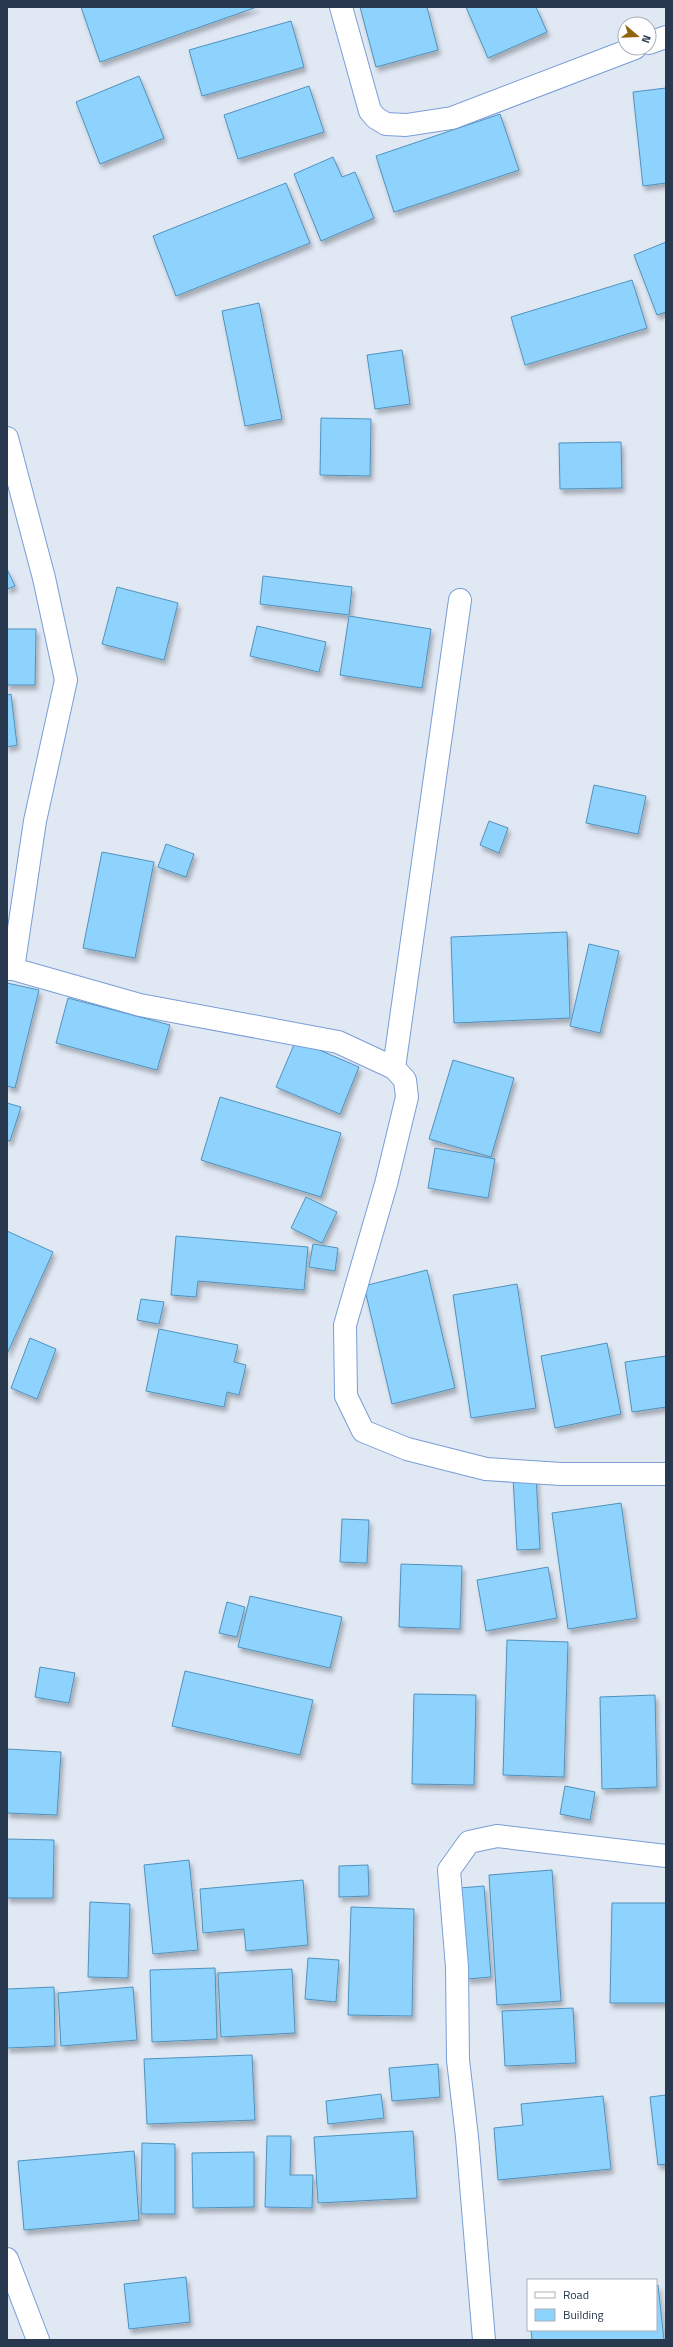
<svg xmlns="http://www.w3.org/2000/svg" width="673" height="2347" viewBox="0 0 673 2347" font-family="'Titillium Web',sans-serif">
	<defs>
		<filter id="shadow"><feDropShadow dx="2.5" dy="4.5" stdDeviation="2" flood-color="#0004"/></filter>
	</defs>
	<rect width="100%" height="100%" fill="#e0e8f4"/>
	<path fill="#8ed2fe" stroke="#5092bc" filter="url(#shadow)" d="M81 7H257L100 62Z
		M360 7H427L438 50 376 67Z
		M466 7H536L547 32 488 58Z
		M291 21 304 67 202 96 189 50Z
		M139 76 164 138 100 164 76 102Z
		M309 86 324 132 238 159 224 115Z
		M666 88V183L643 186 633 92Z
		M500 114 519 170 394 212 376 156Z
		M333 157 342 177 355 172 374 218 321 241 294 174Z
		M286 183 310 243 176 296 153 236Z
		M666 242V312L657 315 634 255Z
		M632 280 647 328 525 365 511 317Z
		M259 303 282 419 245 426 222 311Z
		M402 350 410 404 375 409 367 355Z
		M321 418 371 419 370 476 320 475Z
		M621 442 622 488 560 489 559 443Z
		M7 569 15 586 7 589Z
		M263 576 352 587 349 615 260 604Z
		M117 587 178 603 164 660 102 644Z
		M349 616 431 629 422 688 340 675Z
		M257 626 326 642 319 672 250 656Z
		M7 629H36L35 685H7Z
		M11 694 17 745 7 747V695Z
		M594 785 646 796 638 834 586 823Z
		M489 821 508 828 499 853 480 845Z
		M166 844 194 854 186 877 158 867Z
		M102 852 154 862 135 958 83 948Z
		M567 932 570 1018 454 1023 451 937Z
		M589 944 619 951 600 1033 570 1026Z
		M7 983 39 990 15 1088 7 1086Z
		M68 998 170 1025 157 1070 56 1043Z
		M296 1040 359 1067 340 1114 276 1087Z
		M453 1060 514 1078 491 1157 429 1139Z
		M220 1097 341 1133 321 1197 201 1160Z
		M7 1103 21 1107 10 1141 7 1140Z
		M435 1148 495 1159 488 1198 428 1188Z
		M306 1197 337 1212 322 1243 291 1228Z
		M7 1231 53 1252 7 1354Z
		M176 1236 308 1247 304 1290 198 1281 196 1297 171 1295Z
		M313 1244 338 1248 335 1271 309 1267Z
		M427 1270 455 1388 392 1404 364 1286Z
		M517 1284 536 1408 471 1418 453 1295Z
		M141 1299 164 1302 159 1324 137 1320Z
		M159 1329 238 1345 234 1362 246 1365 239 1395 227 1392 224 1407 146 1391Z
		M30 1338 56 1349 37 1399 11 1388Z
		M607 1343 621 1414 555 1428 541 1356Z
		M666 1356V1407L632 1412 625 1362Z
		M536 1476 540 1549 517 1550 513 1477Z
		M621 1503 637 1618 568 1629 552 1513Z
		M342 1519 369 1520 367 1563 340 1562Z
		M401 1564 462 1566 460 1629 399 1627Z
		M548 1567 557 1618 486 1631 477 1580Z
		M250 1596 342 1617 330 1668 238 1647Z
		M227 1602 245 1607 237 1637 219 1633Z
		M507 1640 568 1642 564 1777 503 1775Z
		M40 1667 75 1673 69 1703 35 1697Z
		M185 1671 313 1700 300 1755 172 1726Z
		M414 1694 476 1695 474 1785 412 1784Z
		M655 1695 657 1787 602 1789 600 1697Z
		M7 1749 61 1752 57 1815 7 1813Z
		M565 1786 595 1792 590 1820 560 1814Z
		M7 1839 54 1840 53 1898H7Z
		M189 1860 198 1950 153 1954 144 1865Z
		M368 1865 369 1896 339 1897V1866Z
		M552 1870 561 2001 497 2005 489 1875Z
		M303 1880 308 1945 246 1951 244 1929 203 1933 200 1889Z
		M484 1886 491 1977 467 1979 460 1888Z
		M90 1902 130 1904 128 1978 88 1977Z
		M612 1903H666V2003H610Z
		M351 1907 414 1909 412 2016 348 2015Z
		M308 1958 339 1960 336 2002 305 1999Z
		M215 1968 217 2039 152 2042 150 1970Z
		M292 1969 295 2033 221 2037 218 1973Z
		M54 1987 55 2046 7 2048V1989Z
		M133 1987 137 2040 61 2046 58 1993Z
		M573 2008 576 2063 505 2066 502 2011Z
		M252 2055 255 2120 147 2124 144 2059Z
		M438 2064 440 2097 392 2101 389 2068Z
		M381 2094 384 2118 328 2124 326 2101Z
		M666 2095V2164L658 2165 650 2097Z
		M603 2096 611 2169 498 2180 494 2128 523 2125 521 2104Z
		M413 2131 417 2198 318 2203 314 2137Z
		M267 2136H291L290 2175H313L312 2208 265 2207Z
		M142 2143 175 2144V2214H141Z
		M134 2151 139 2220 24 2230 18 2161Z
		M254 2152V2207L193 2208 192 2153Z
		M186 2277 190 2322 129 2329 124 2284Z
		M656 2285H658L664 2340H532L531 2330H656Z"/>
	<g fill="none" stroke-linecap="round" stroke-linejoin="round">
		<g stroke="#799ed6" stroke-width="24">
			<path id="minor" d="M341 7 370 111 376 118 386 124 406 125 452 118 635 48
				M649 43 666 37
				M7 438 44 578 66 680 35 821 13 969
				M7 969H13L140 1005 338 1042 394 1068 405 1080 407 1097 386 1184 345 1325 346 1396 363 1431 407 1449 486 1469 561 1474H666
				M394 1068 460 600
				M7 2259 38 2340
				M484 2340 467 2137 458 2060 457 1967 449 1870 469 1842 497 1836 666 1856"/>
		</g>
		<use href="#minor" stroke="#fff" stroke-width="22"/>
	</g>
	<rect width="673" height="2347" fill="none" stroke="#28384f" stroke-width="16"/>
	<rect x="527" y="2279" width="130" height="52" fill="#ffffff" stroke="#a9afb9"/>
	<rect x="535" y="2292" width="20" height="6" fill="#ffffff" stroke="#a9afb9"/>
	<text x="563" y="2299" font-size="12" fill="#28384f">Road</text>
	<rect x="535" y="2309" width="20" height="12" fill="#8ed2fe" stroke="#a9afb9"/>
	<text x="563" y="2319" font-size="12" fill="#28384f">Building</text>
	<g transform="translate(637 36) rotate(109)"><circle r="19" fill="#ffffff" stroke="#a9afb9"/>
	<path d="M0-3L7 15L0 10L-7 15Z" fill="#8f640b"/>
	<text y="-6" font-size="11" font-weight="bold" text-anchor="middle" fill="#28384f">N</text>
	</g>
</svg>
